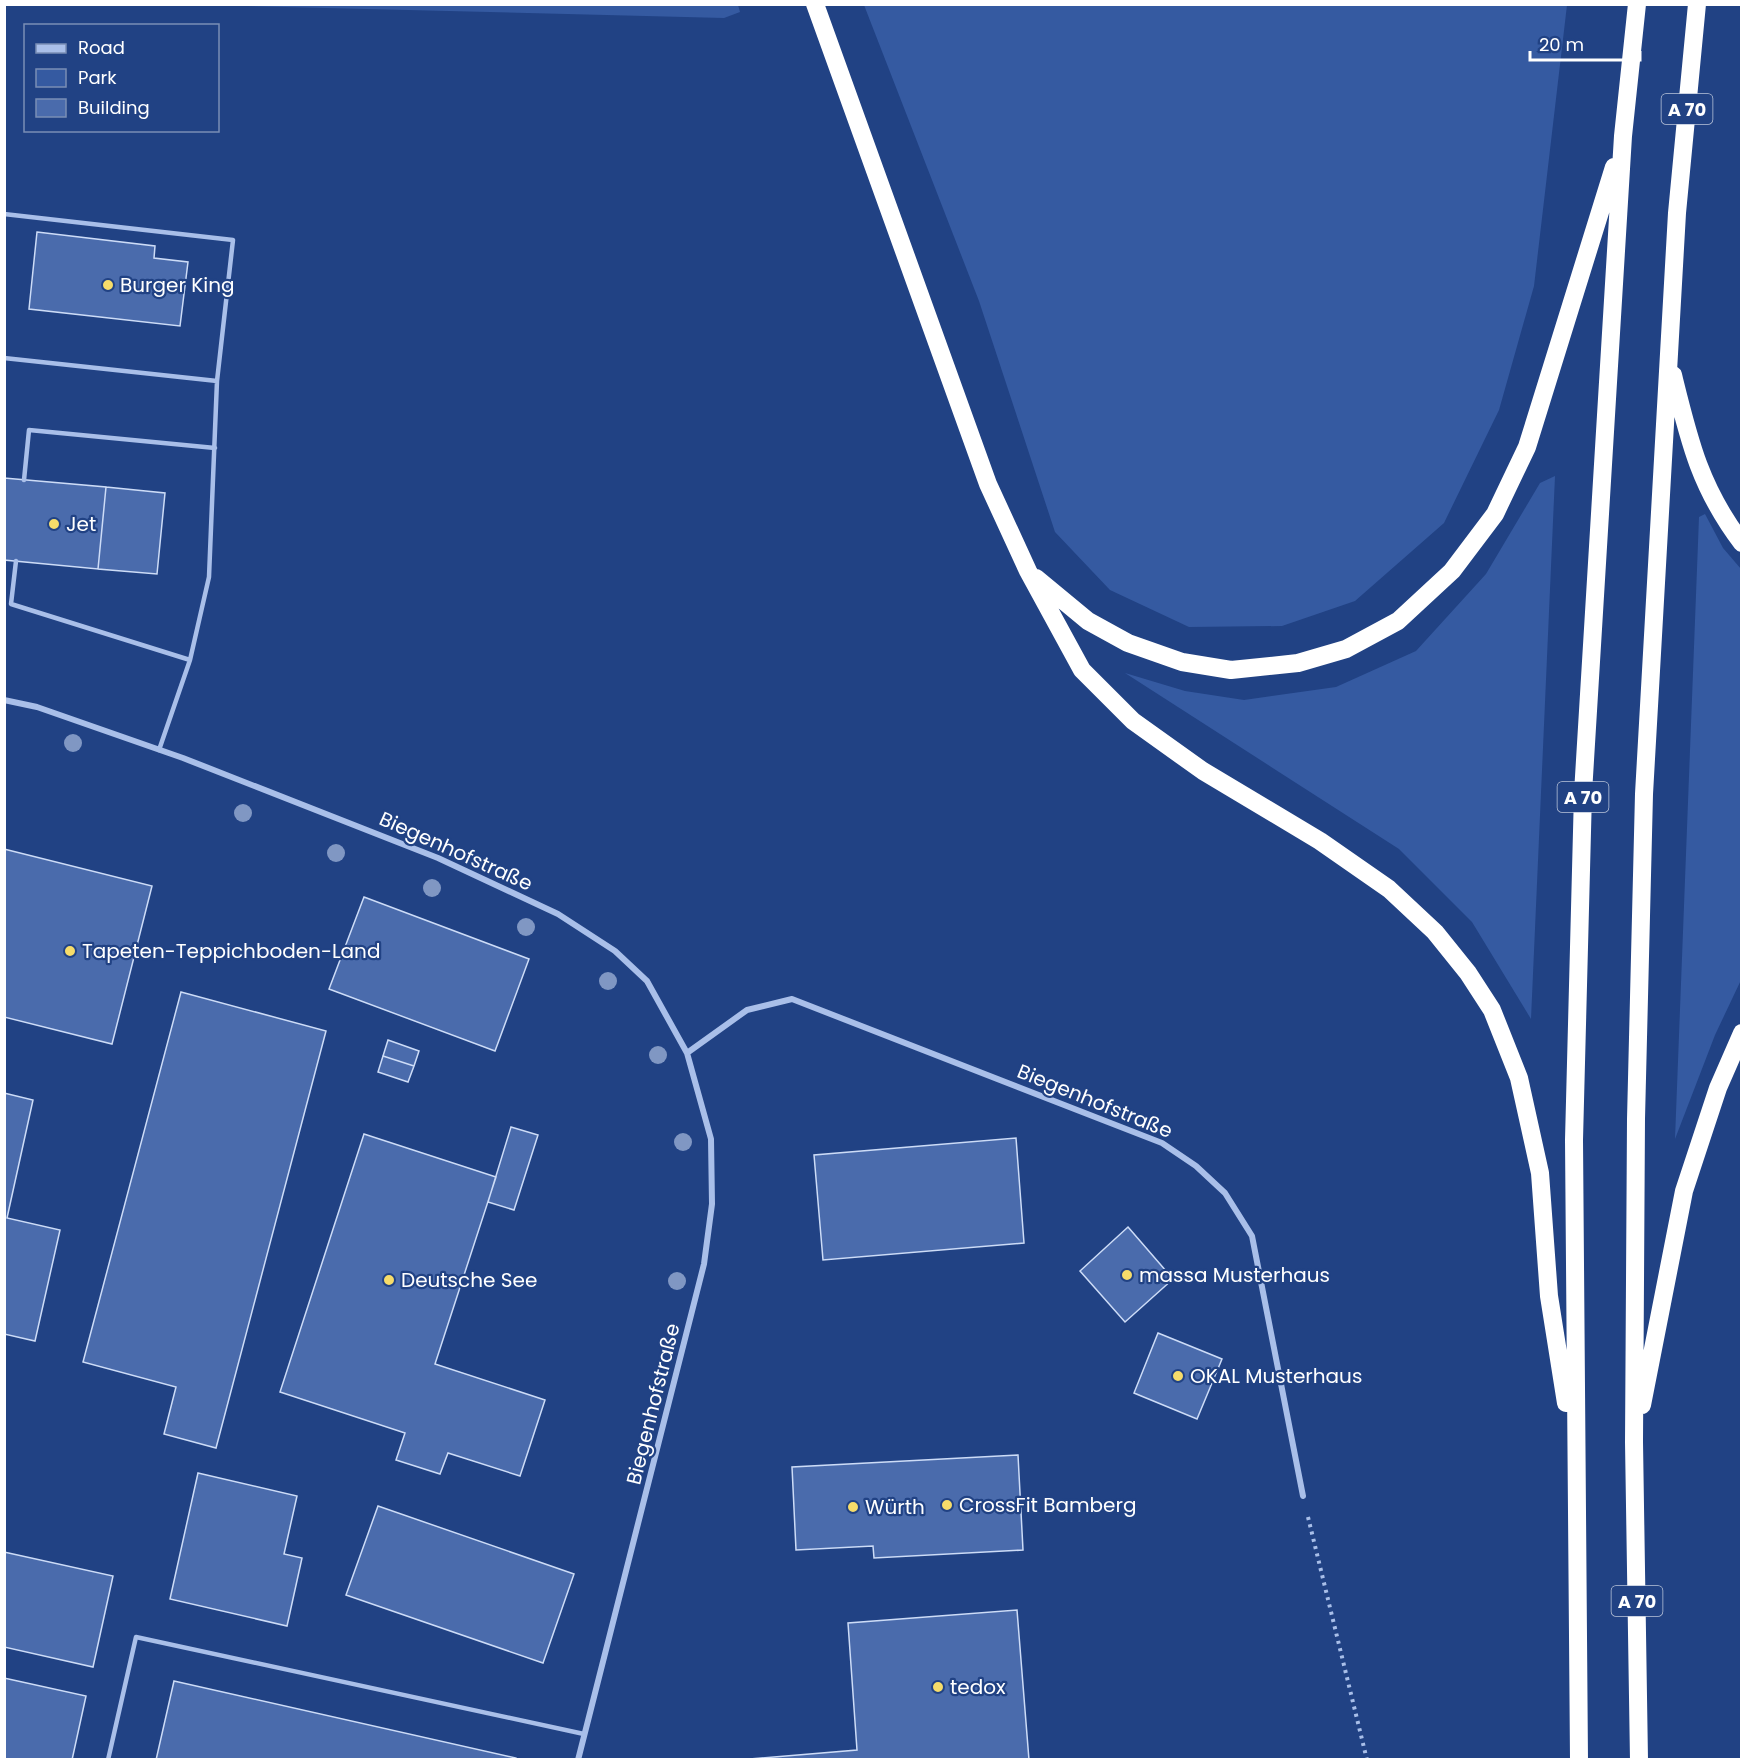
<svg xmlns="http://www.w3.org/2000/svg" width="1746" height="1764" viewBox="0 0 1746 1764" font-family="Poppins,sans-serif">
	<rect width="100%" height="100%" fill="#214284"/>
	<path fill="#355aa1" d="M738 5 740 12 724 18 207 5Z
		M864 5H1567L1534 286 1499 410 1444 523 1355 601 1282 626 1189 627 1110 590 1055 532 979 301Z
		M1555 476 1531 1019 1472 922 1399 849 1125 673 1185 691 1244 700 1336 687 1416 651 1486 574 1540 483Z
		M1705 514 1723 548 1741 569V980L1715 1035 1675 1139 1699 517Z"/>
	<path fill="#4a6bac" stroke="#cddcf7" stroke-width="1.5" d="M37 232 155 246 154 258 188 262 180 326 29 309Z
		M4 478 106 487 98 569 4 560Z
		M106 487 165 493 157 574 98 569Z
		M4 849 152 886 112 1044 4 1017Z
		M364 897 529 959 495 1051 329 989Z
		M181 992 326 1031 216 1448 164 1434 176 1387 83 1362Z
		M388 1040 419 1051 414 1066 383 1056Z
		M383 1056 414 1066 408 1082 378 1072Z
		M4 1093 33 1100 7 1218 60 1230 35 1341 4 1334Z
		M511 1127 538 1135 514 1210 488 1202Z
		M364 1134 496 1177 435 1364 545 1400 520 1476 448 1453 440 1474 396 1460 405 1433 280 1392Z
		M1016 1138 1024 1243 823 1260 814 1155Z
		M1128 1227 1173 1279 1125 1322 1080 1271Z
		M1158 1333 1222 1359 1197 1419 1134 1393Z
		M1018 1455 1023 1550 874 1558 873 1546 796 1550 792 1467Z
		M198 1473 297 1496 284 1554 302 1558 287 1626 170 1599Z
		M378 1506 574 1574 543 1663 346 1595Z
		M4 1552 113 1576 93 1667 4 1647Z
		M1017 1610 1029 1760H738L857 1750 848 1623Z
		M4 1678 86 1696 72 1760H4Z
		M174 1681 516 1758V1760H156Z"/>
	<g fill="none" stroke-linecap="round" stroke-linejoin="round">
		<path stroke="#a9bfe9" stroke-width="4" stroke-dasharray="3 4.5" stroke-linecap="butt" d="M1308 1517 1367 1760"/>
		<path stroke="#a9bfe9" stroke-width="4.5" d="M4 214 233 240 217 381 209 577 190 660 159 750
			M4 358 217 381
			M24 480 29 430 215 448
			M16 561 11 604 190 660
			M108 1760 136 1637 584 1734"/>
		<path stroke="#a9bfe9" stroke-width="6" d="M4 700 37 707 183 758 438 858 558 914 615 951 647 981 687 1053 711 1139 712 1204 704 1264 578 1760
			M687 1053 747 1010 792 999 1162 1143 1196 1166 1225 1193 1252 1236 1303 1496"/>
		<path stroke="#fff" stroke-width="18" d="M815 4 988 484 1028 571 1082 670 1133 721 1203 771 1320 841 1389 889 1435 932 1468 973 1492 1010 1519 1078 1540 1173 1549 1296 1566 1403
			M1673 375C1689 440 1700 488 1742 543
			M1036 578 1088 621 1128 643 1182 662 1231 670 1298 663 1346 649 1398 621 1452 571 1495 514 1527 447 1614 167
			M1642 1405 1684 1191 1718 1088 1742 1033
			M1579 1760 1574 1140 1583 793 1623 136 1637 4
			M1639 1760 1634 1442 1636 1119 1644 794 1677 213 1697 4"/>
	</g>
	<g fill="#8097c3">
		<circle cx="73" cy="743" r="9"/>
		<circle cx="243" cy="813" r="9"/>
		<circle cx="336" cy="853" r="9"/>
		<circle cx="432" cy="888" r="9"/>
		<circle cx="526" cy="927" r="9"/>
		<circle cx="608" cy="981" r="9"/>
		<circle cx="658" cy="1055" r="9"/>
		<circle cx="683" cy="1142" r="9"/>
		<circle cx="677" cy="1281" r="9"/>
	</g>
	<g fill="#f6dc6a" stroke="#214284" stroke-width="2">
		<circle cx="108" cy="285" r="6"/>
		<circle cx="54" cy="524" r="6"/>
		<circle cx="70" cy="951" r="6"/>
		<circle cx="1127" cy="1275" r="6"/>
		<circle cx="389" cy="1280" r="6"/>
		<circle cx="1178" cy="1376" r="6"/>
		<circle cx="947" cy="1505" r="6"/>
		<circle cx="853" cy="1507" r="6"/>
		<circle cx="938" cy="1687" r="6"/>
	</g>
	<g text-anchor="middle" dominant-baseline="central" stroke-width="4.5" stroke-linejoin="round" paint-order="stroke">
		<g fill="#214284" stroke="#bcc6da" stroke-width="1.5">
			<rect x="1661.5" y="94" width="51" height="30" rx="4.5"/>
			<rect x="1557.5" y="782" width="51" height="30" rx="4.5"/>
			<rect x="1611.5" y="1586" width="51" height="30" rx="4.5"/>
		</g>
		<g font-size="18" font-weight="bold" fill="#fff">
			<text x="1687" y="109">A 70</text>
			<text x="1583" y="797">A 70</text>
			<text x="1637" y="1601">A 70</text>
		</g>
		<g font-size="20" fill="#fff" stroke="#214284" text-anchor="start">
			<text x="120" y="285">Burger King</text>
			<text x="66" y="524">Jet</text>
			<text x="82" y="951">Tapeten-Teppichboden-Land</text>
			<text x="1139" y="1275">massa Musterhaus</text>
			<text x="401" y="1280">Deutsche See</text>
			<text x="1190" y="1376">OKAL Musterhaus</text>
			<text x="959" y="1505">CrossFit Bamberg</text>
			<text x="865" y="1507">Würth</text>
			<text x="950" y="1687">tedox</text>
		</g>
		<g font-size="20" fill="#fff" stroke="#214284">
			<text transform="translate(456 851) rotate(24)">Biegenhofstraße</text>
			<text transform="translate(1095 1101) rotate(22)">Biegenhofstraße</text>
			<text transform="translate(653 1404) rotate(-76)">Biegenhofstraße</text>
		</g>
	</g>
	<rect width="1746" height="1764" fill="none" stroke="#ffffff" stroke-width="12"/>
	<rect x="24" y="24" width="195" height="108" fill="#214284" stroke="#7a8eb5" stroke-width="1.5"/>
	<rect x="36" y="44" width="30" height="9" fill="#a9bfe9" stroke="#7a8eb5" stroke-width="1.5"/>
	<text x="78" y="54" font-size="18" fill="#ffffff">Road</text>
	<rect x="36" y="69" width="30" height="18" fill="#355aa1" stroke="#7a8eb5" stroke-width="1.5"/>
	<text x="78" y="84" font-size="18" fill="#ffffff">Park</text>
	<rect x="36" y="99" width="30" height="18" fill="#4a6bac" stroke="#7a8eb5" stroke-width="1.5"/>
	<text x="78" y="114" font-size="18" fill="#ffffff">Building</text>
	<path d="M1530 51v9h110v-9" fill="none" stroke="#ffffff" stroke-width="3"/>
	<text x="1539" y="51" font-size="18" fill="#ffffff" stroke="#214284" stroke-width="4.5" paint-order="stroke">20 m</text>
</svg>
